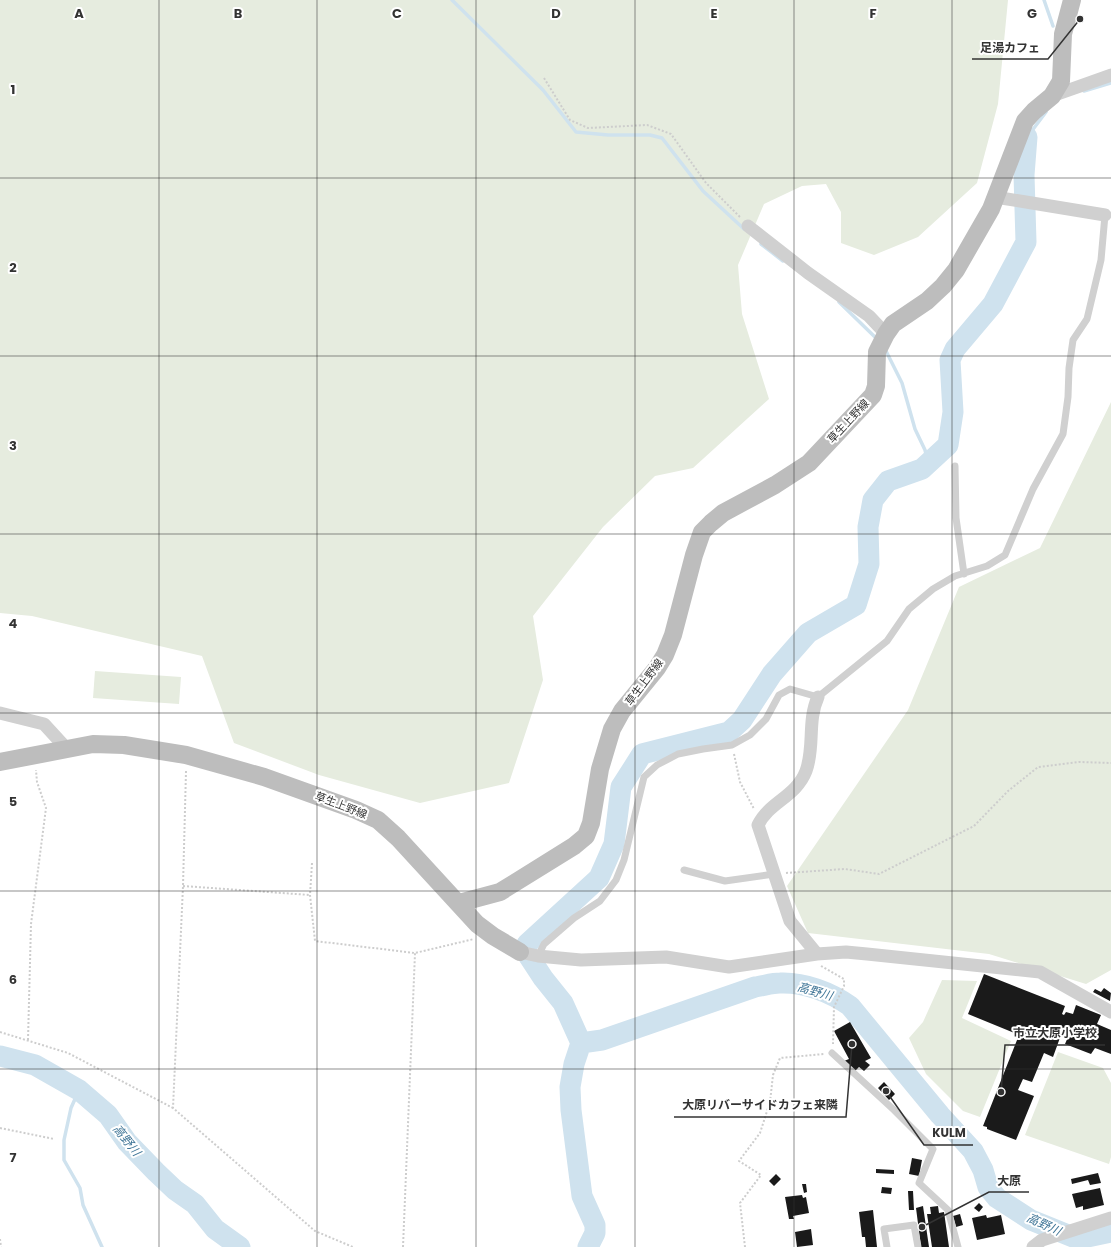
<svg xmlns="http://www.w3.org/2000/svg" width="1111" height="1247" viewBox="0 0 1111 1247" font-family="Poppins,'Noto Sans JP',sans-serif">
	<rect width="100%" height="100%" fill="#fff"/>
	<path fill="#e6ecdf" d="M0 0H1008L998 104 977 183 918 237 874 255 841 243V212L826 184 802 186 764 204 738 265 742 314 769 399 693 468 655 476 603 527 533 616 543 680 509 783 420 803 319 775 234 743 202 656 32 616 0 613Z
		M1111 402V970L1086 984 989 954 808 933 787 886 908 710 959 587 1040 548Z
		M95 671 181 677 179 704 93 698Z
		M942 980 977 981 962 1018 1011 1041 980 1117 963 1111 926 1074 909 1038 923 1022Z
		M1058 1052 1103 1068 1111 1083V1157L1109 1164 1025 1135Z"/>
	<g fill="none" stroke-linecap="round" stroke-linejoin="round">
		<path stroke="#cfe2ee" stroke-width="3.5" d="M452 0 543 90 576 132 608 135H650L662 138 703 191 744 229
			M1044 0 1053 26
			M1084 91 1111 83
			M1028 136 1046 112
			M761 244 783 261
			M839 302 877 339
			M885 349 902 383 915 429 925 450 928 462
			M79 1090 71 1108 64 1140V1160L80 1188 83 1205 102 1247"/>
		<path stroke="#cfe2ee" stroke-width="21" d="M581 1043 563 1003 543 978 526 952 527 944 599 878 614 844 621 787 642 754 729 732 742 720 772 674 808 633 856 605 869 564 868 527 873 500 888 481 922 469 948 445 953 412 950 360 955 349 993 304 1026 242 1024 175 1027 137
			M581 1043 602 1040 755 987C763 986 772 983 780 983 804 982 830 992 850 1006L940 1115 973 1151 983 1170 988 1187 997 1198 1031 1220 1078 1239 1111 1232
			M581 1043 574 1064 570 1087 571 1110 582 1196 595 1225V1233L588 1247
			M0 1056 35 1065 79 1090 108 1115 127 1142 156 1172 175 1190 195 1204 215 1229 240 1247"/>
	</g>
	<path fill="#1a1a1a" d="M984 974 1065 1006 1062 1014 1064 1015 1066 1012 1073 1014 1076 1005 1101 1015 1097 1024 1111 1030V1054L1095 1048 1091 1054 1065 1044 1068 1037 1061 1035 1053 1057 1044 1053 1032 1082 1023 1079 1018 1090 1034 1096 1016 1140 987 1129V1127L983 1126 1019 1035 968 1014Z
		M1104 988 1111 993 1110 1001 1093 992 1095 989 1101 992Z
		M850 1022 871 1058 865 1061 870 1065 864 1071 859 1067 855 1071 844 1061 849 1059 834 1031Z
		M884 1082 895 1094 889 1100 878 1088Z
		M912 1158 922 1160 919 1176 909 1174Z
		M876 1169 894 1170V1174L876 1173Z
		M1098 1173 1101 1183 1090 1185 1088 1180 1072 1184 1071 1179Z
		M776 1174 781 1179 774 1186 769 1181Z
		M802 1184H806L807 1192 804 1193Z
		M882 1187 892 1188 891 1194 881 1193Z
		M1100 1188 1104 1205 1083 1210V1206L1076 1208 1072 1194Z
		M908 1191H913L914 1210H909Z
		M802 1195 803 1198 806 1197 809 1213 793 1216 794 1219H789L785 1197Z
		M979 1203 983 1207 979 1212 974 1208Z
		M923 1206 929 1247H921L916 1208Z
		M938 1206 939 1213 944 1212 949 1247H932L927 1214H931L930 1207Z
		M873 1210 877 1247H866L865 1237H862L859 1212Z
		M960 1214 963 1225 956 1227 953 1216Z
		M986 1215 987 1218 1001 1215 1005 1234 977 1240 972 1218Z
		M811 1229 813 1245 797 1247 795 1232Z"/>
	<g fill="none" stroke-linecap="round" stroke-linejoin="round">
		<path stroke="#cdcdcd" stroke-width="2" stroke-dasharray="2 2" stroke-linecap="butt" d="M544 78 570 120 588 128 647 125 671 134 706 183 741 218
			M734 754 740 782 754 809
			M186 771 183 886 173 1108 315 1231 353 1247
			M312 863 310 895 315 941 415 953 474 939
			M786 873 845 869 879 874 974 826 1008 791 1038 767 1079 762 1111 763
			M183 886 310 895
			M821 966 844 979V986L834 1007 833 1044
			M0 1032 68 1053 173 1108
			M28 1040 31 924 46 808 37 782 36 770
			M0 1128 54 1139
			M0 1239 1 1247
			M403 1247 415 953
			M745 1247 740 1203 761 1175 739 1161 760 1133 770 1102 773 1075 780 1058 824 1054"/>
		<path stroke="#d0d0d0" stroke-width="7" d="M955 466 956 518 964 574
			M684 870 725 881 774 874
			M538 956 544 944 574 918 600 901 616 880 624 860 644 777 657 765 678 754 703 749 732 745 750 735 766 719 779 695 790 689 818 697 887 641 909 609 933 589 955 576 987 566 1005 555 1033 489 1063 434 1068 397 1069 368 1073 340 1087 319 1101 260 1105 215H1107
			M832 1053 894 1110 933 1149 919 1183 948 1210 958 1247
			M887 1247 884 1229 914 1225 918 1247"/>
		<path stroke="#d0d0d0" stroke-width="13" d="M1052 96 1111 75
			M995 197 1105 215
			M748 226 808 273 869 316 886 334
			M0 713 44 724 66 748
			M520 952 538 956 581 960 666 957 729 967 817 954 846 952 867 954 1040 972 1111 1012
			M817 954 790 921 758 825C769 802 796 797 806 771 815 747 807 721 818 697
			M1033 1247 1042 1240 1111 1218"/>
		<path stroke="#bdbdbd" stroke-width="18" d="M0 762 93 744 124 745 186 755 264 777 356 810 378 820 398 838 477 924 493 936 520 952
			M459 903 500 892 574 846 586 836 591 823 600 769 612 729 622 711 657 668 665 655 673 635 694 555 702 532 711 523 723 513 775 485 809 463 873 395 876 386 877 352 886 334 893 324 927 301 943 286 956 270 991 209 1025 121 1034 111 1052 96 1061 81 1063 34 1072 0"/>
	</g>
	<path fill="none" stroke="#333" stroke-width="1" stroke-opacity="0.55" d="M159 0V1247M317 0V1247M476 0V1247M635 0V1247M794 0V1247M952 0V1247M0 178H1111M0 356H1111M0 534H1111M0 713H1111M0 891H1111M0 1069H1111"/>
	<g text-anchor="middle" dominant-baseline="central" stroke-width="4" stroke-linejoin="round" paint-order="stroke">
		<g font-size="11" fill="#333" stroke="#fff">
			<text transform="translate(848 421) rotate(-47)">草生上野線</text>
			<text transform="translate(644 682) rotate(-53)">草生上野線</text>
			<text transform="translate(341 805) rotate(21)">草生上野線</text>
		</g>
		<g font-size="12" font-style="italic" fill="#3f7597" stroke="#fff">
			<text transform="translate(815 991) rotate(16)">高野川</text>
			<text transform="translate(127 1140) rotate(51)">高野川</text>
			<text transform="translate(1044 1224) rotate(25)">高野川</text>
		</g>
	</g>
	<g font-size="13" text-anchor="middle" font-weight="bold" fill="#333" stroke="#fff" stroke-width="4" stroke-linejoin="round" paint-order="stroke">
		<text x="79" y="18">A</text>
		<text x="238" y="18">B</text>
		<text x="397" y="18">C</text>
		<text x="556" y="18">D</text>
		<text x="714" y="18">E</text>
		<text x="873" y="18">F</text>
		<text x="1032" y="18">G</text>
		<text x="13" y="94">1</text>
		<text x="13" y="272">2</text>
		<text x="13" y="450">3</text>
		<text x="13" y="628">4</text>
		<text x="13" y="806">5</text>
		<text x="13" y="984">6</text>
		<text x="13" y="1162">7</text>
	</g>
	<path fill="none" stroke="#333" stroke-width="1.5" d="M1080 19L1048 59H972M1001 1092L1005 1045H1105M852 1044L846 1117H674M886 1091L924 1145H973M922 1227L989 1192H1029"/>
	<g fill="#333" stroke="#fff" stroke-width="1.5">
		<circle cx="1080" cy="19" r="4"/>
		<circle cx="1001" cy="1092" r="4"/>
		<circle cx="852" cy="1044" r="4"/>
		<circle cx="886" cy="1091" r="4"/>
		<circle cx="922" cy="1227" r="4"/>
	</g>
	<g font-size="12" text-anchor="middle" font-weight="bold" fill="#333" stroke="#fff" stroke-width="4" stroke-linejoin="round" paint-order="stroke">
		<text x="1010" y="52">足湯カフェ</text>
		<text x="1055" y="1037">市立大原小学校</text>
		<text x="760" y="1109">大原リバーサイドカフェ来隣</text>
		<text x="949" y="1137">KULM</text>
		<text x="1009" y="1185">大原</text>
	</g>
</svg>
